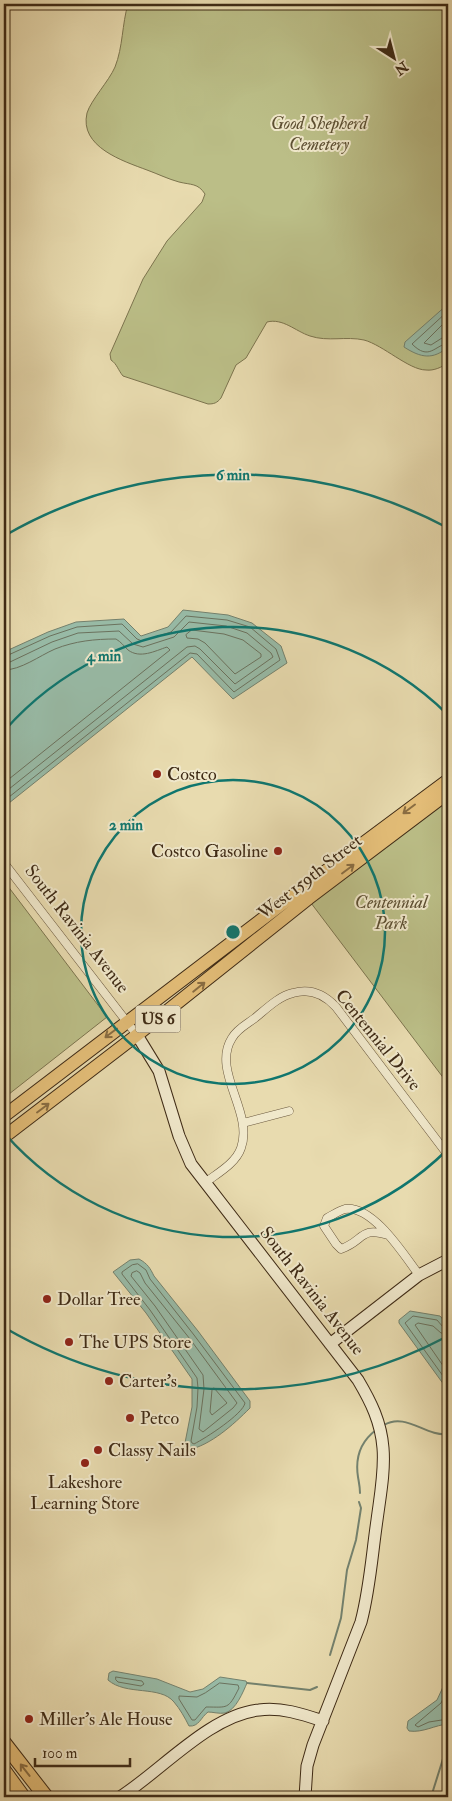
<svg xmlns="http://www.w3.org/2000/svg" width="452" height="1801" viewBox="0 0 452 1801" font-family="'IM FELL Double Pica',serif">
	<rect width="100%" height="100%" fill="#e8dbaf"/>
	<filter id="stains"><feTurbulence type="fractalNoise" baseFrequency=".004" numOctaves="4"/><feColorMatrix values="0 0 0 0 .2 0 0 0 0 .09 0 0 0 0 .02 0 0 0 .5 -.17"/></filter>
	<radialGradient id="worn" r=".72"><stop offset=".6" stop-color="#630" stop-opacity="0"/><stop offset="1" stop-color="#630" stop-opacity=".3"/></radialGradient>
	<path fill="#bbbe87" stroke="#7c744e" d="M128 4H448V363C442 367 434 371 426 370 409 370 383 345 364 340 346 336 328 342 310 336 295 331 283 318 267 322L246 358 236 365 221 398C217 403 214 404 208 404L123 376C118 370 117 364 111 360L110 354 143 279 167 241 202 202 205 194C198 183 191 185 179 182 168 179 158 174 147 170 123 161 79 147 87 113 91 100 109 81 115 67 123 47 122 24 128 4Z
		M448 799V1084L311 903Z
		M4 881 107 1017 4 1098Z"/>
	<path fill="#98bba7" stroke="#74816d" d="M448 304V347C433 360 421 358 404 347L405 342Z
		M183 610 228 615 252 623 281 646 287 663 233 699 192 657 4 807V652L48 632 76 622 124 619 141 636 168 627Z
		M139 1259C148 1264 150 1268 154 1276L198 1331 250 1401V1408C233 1425 211 1445 188 1450L184 1448 192 1407V1379L146 1313 113 1272 130 1260Z
		M410 1311 440 1316 448 1325 447 1389 399 1323V1320Z
		M113 1671 157 1679 190 1692 203 1689 220 1677 246 1681 247 1683C243 1692 236 1710 225 1713 219 1714 213 1712 208 1712 201 1717 199 1727 189 1726 185 1718 180 1709 174 1702 160 1685 126 1696 108 1680L109 1673Z
		M448 1676V1724C435 1725 423 1733 409 1731L407 1728 408 1721 437 1700Z"/>
	<g fill="none" stroke-linecap="round" stroke-linejoin="round">
		<path stroke="#6b725e" stroke-width="1" d="M448 311 412 344C429 361 434 346 448 343
			M448 319 424 343 431 345 442 338 448 337
			M192 630 224 634 243 640 261 654V657L235 674 205 643 198 639 187 638 186 635Z
			M4 657 50 636 77 627 122 624 137 639 142 641 171 632 186 616 227 620 250 627 276 649 280 660 234 692 197 654 190 653 4 801
			M4 663 10 662 52 642 78 633 119 631 133 644 143 647 174 637 189 622 226 626 247 633 271 653 273 657 235 684 200 649 195 646 187 647 4 793
			M4 670C21 670 39 656 55 649 75 641 95 639 116 639 121 642 124 646 128 650 140 659 155 651 167 647L170 650 4 783
			M138 1264 146 1270 150 1279 194 1335 245 1403C243 1414 206 1438 194 1444L192 1443 191 1441 197 1407 198 1388 197 1378 150 1310 122 1274V1272L132 1265Z
			M137 1271 140 1273 145 1283 190 1339 237 1403 233 1408 203 1432 199 1429 204 1389 203 1375 155 1306 131 1276 132 1273Z
			M448 1328 443 1327 437 1320 413 1316 405 1323 448 1383
			M448 1334 441 1333 433 1326 418 1323 415 1325 448 1373
			M214 1388 227 1403 212 1415 210 1412 212 1390Z
			M116 1677 142 1681 144 1684 141 1686 118 1682 116 1680Z
			M220 1683 238 1685 239 1688C228 1710 228 1707 206 1707L195 1720H192L179 1699V1696L197 1697 205 1693Z
			M448 1689 441 1703 415 1725 418 1727 429 1722 448 1719"/>
		<path stroke="#74816d" stroke-width="2" d="M384 1425C406 1412 426 1437 448 1434
			M360 1493C360 1487 359 1483 358 1477 355 1458 360 1442 376 1430
			M330 1655 341 1618 347 1570 356 1540 361 1508 359 1502
			M247 1683 310 1690 317 1687
			M431 1797 448 1743"/>
		<g stroke="#68563c" stroke-width="9">
			<path id="street" d="M4 863 137 1035
				M243 1123 289 1111
				M206 1182C218 1173 236 1163 241 1148 254 1112 211 1071 232 1038 237 1029 247 1024 255 1018 266 1009 279 996 293 993 310 988 324 994 336 1007L448 1155
				M388 1235C360 1226 364 1241 341 1249L336 1244 324 1226 327 1218C333 1215 338 1211 345 1209 373 1205 404 1255 419 1275"/>
		</g>
		<g stroke="#3e2a15" stroke-width="13">
			<path id="secondary" d="M137 1035 159 1071 179 1136 191 1164 358 1380C371 1402 381 1422 383 1448 385 1471 380 1497 377 1520 372 1554 370 1588 361 1622L313 1745 307 1766 305 1797
				M330 1344 419 1275 448 1260
				M120 1797C161 1771 210 1715 259 1710 281 1707 302 1714 323 1721"/>
		</g>
		<g stroke="#3e2a15" stroke-width="14">
			<path id="primary" d="M4 1116 303 888 448 780
				M4 1137 137 1035 309 898 448 793"/>
		</g>
		<g stroke="#3e2a15" stroke-width="16">
			<path id="highway" d="M4 1743 46 1797
				M4 1771 23 1797"/>
		</g>
		<use href="#street" stroke="#f0e8cb" stroke-width="8"/>
		<use href="#secondary" stroke="#f0e8cb" stroke-width="11"/>
		<use href="#primary" stroke="#e4be78" stroke-width="12"/>
		<use href="#highway" stroke="#e4be78" stroke-width="14"/>
	</g>
	<defs><path id="oneway-shaft" d="M-6 0H5M1.5-3L5.5 0L1.5 3" fill="none" stroke-width="1.6" stroke-linecap="round" stroke-linejoin="round" transform="scale(1.25)"/></defs>
	<g stroke="#896d42">
		<use href="#oneway-shaft" transform="translate(409 809) rotate(143)"/>
		<use href="#oneway-shaft" transform="translate(348 869) rotate(-37)"/>
		<use href="#oneway-shaft" transform="translate(199 987) rotate(-39)"/>
		<use href="#oneway-shaft" transform="translate(111 1033) rotate(143)"/>
		<use href="#oneway-shaft" transform="translate(43 1108) rotate(-37)"/>
		<use href="#oneway-shaft" transform="translate(25 1770) rotate(-128)"/>
	</g>
	<g fill="none" stroke="#0f766e" stroke-width="2.5">
		<circle cx="233" cy="932" r="152"/>
		<path d="M447 1150A305 305 0 0 1 5 1134M5 730A305 305 0 0 1 447 714"/>
		<path d="M448 1336A457 457 0 0 1 5 1328M4 536A457 457 0 0 1 448 528"/>
	</g>
	<g fill="#8f2418" stroke="#f0e8cb" stroke-width="2">
		<circle cx="157" cy="774" r="5"/>
		<circle cx="278" cy="851" r="5"/>
		<circle cx="47" cy="1299" r="5"/>
		<circle cx="69" cy="1342" r="5"/>
		<circle cx="109" cy="1381" r="5"/>
		<circle cx="130" cy="1418" r="5"/>
		<circle cx="98" cy="1450" r="5"/>
		<circle cx="85" cy="1463" r="5"/>
		<circle cx="29" cy="1719" r="5"/>
	</g>
	<g text-anchor="middle" dominant-baseline="central" stroke-width="4" stroke-linejoin="round" paint-order="stroke">
		<rect fill="#f0e8cb" stroke="#73634c" stroke-width="1" x="135.5" y="1005.5" width="45" height="27" rx="4"/>
		<g font-size="16" font-weight="bold" fill="#3e2a15">
			<text x="158" y="1019">US 6</text>
		</g>
		<g font-size="18" font-style="italic" fill="#5d4f32" stroke="#f0e8cb">
			<text x="319" y="123">Good Shepherd<tspan x="319" dy="21">Cemetery</tspan></text>
			<text x="391" y="902">Centennial<tspan x="391" dy="21">Park</tspan></text>
		</g>
		<g font-size="18" fill="#3e2a15" stroke="#f0e8cb" text-anchor="start">
			<text x="167" y="774">Costco</text>
			<text x="268" y="851" text-anchor="end">Costco Gasoline</text>
			<text x="57" y="1299">Dollar Tree</text>
			<text x="79" y="1342">The UPS Store</text>
			<text x="119" y="1381">Carter's</text>
			<text x="140" y="1418">Petco</text>
			<text x="108" y="1450">Classy Nails</text>
			<text x="85" y="1482" text-anchor="middle">Lakeshore<tspan x="85" dy="21">Learning Store</tspan></text>
			<text x="39" y="1719">Miller's Ale House</text>
		</g>
		<g font-size="18" fill="#3e2a15" stroke="#f0e8cb">
			<text transform="translate(310 877) rotate(-38)">West 159th Street</text>
			<text transform="translate(77 929) rotate(52)">South Ravinia Avenue</text>
			<text transform="translate(378 1040) rotate(51)">Centennial Drive</text>
			<text transform="translate(312 1291) rotate(52)">South Ravinia Avenue</text>
		</g>
	</g>
	<circle cx="233" cy="932" r="8" fill="#0f766e" stroke="#f0e8cb" stroke-width="2.5"/>
	<g font-size="15" text-anchor="middle" font-weight="bold" fill="#0f766e" stroke="#f0e8cb" stroke-width="4" stroke-linejoin="round" paint-order="stroke">
		<text x="233" y="480">6 min</text>
		<text x="104" y="661">4 min</text>
		<text x="126" y="830">2 min</text>
	</g>
	<rect width="452" height="1801" fill="none" stroke="#e8dbaf" stroke-width="20"/>
	<rect x="5" y="5" width="442" height="1791" fill="none" stroke="#3e2a15" stroke-width="2.5"/>
	<rect x="10" y="10" width="432" height="1781" fill="none" stroke="#3e2a15"/>
	<g transform="translate(394 58) rotate(144)" stroke="#f0e8cb" stroke-width="4" paint-order="stroke">
	<path d="M0-4L9 19L0 12L-9 19Z" fill="#3e2a15"/>
	<text y="-8" font-size="14" font-weight="bold" text-anchor="middle" fill="#3e2a15">N</text>
	</g>
	<path d="M35 1758v8h95v-8" fill="none" stroke="#3e2a15" stroke-width="2.5"/>
	<text x="42" y="1758" font-size="15" fill="#3e2a15" stroke="#f0e8cb" stroke-width="4" paint-order="stroke">100 m</text>
	<rect width="100%" height="100%" filter="url(#stains)"/>
	<rect width="100%" height="100%" fill="url(#worn)"/>
</svg>
